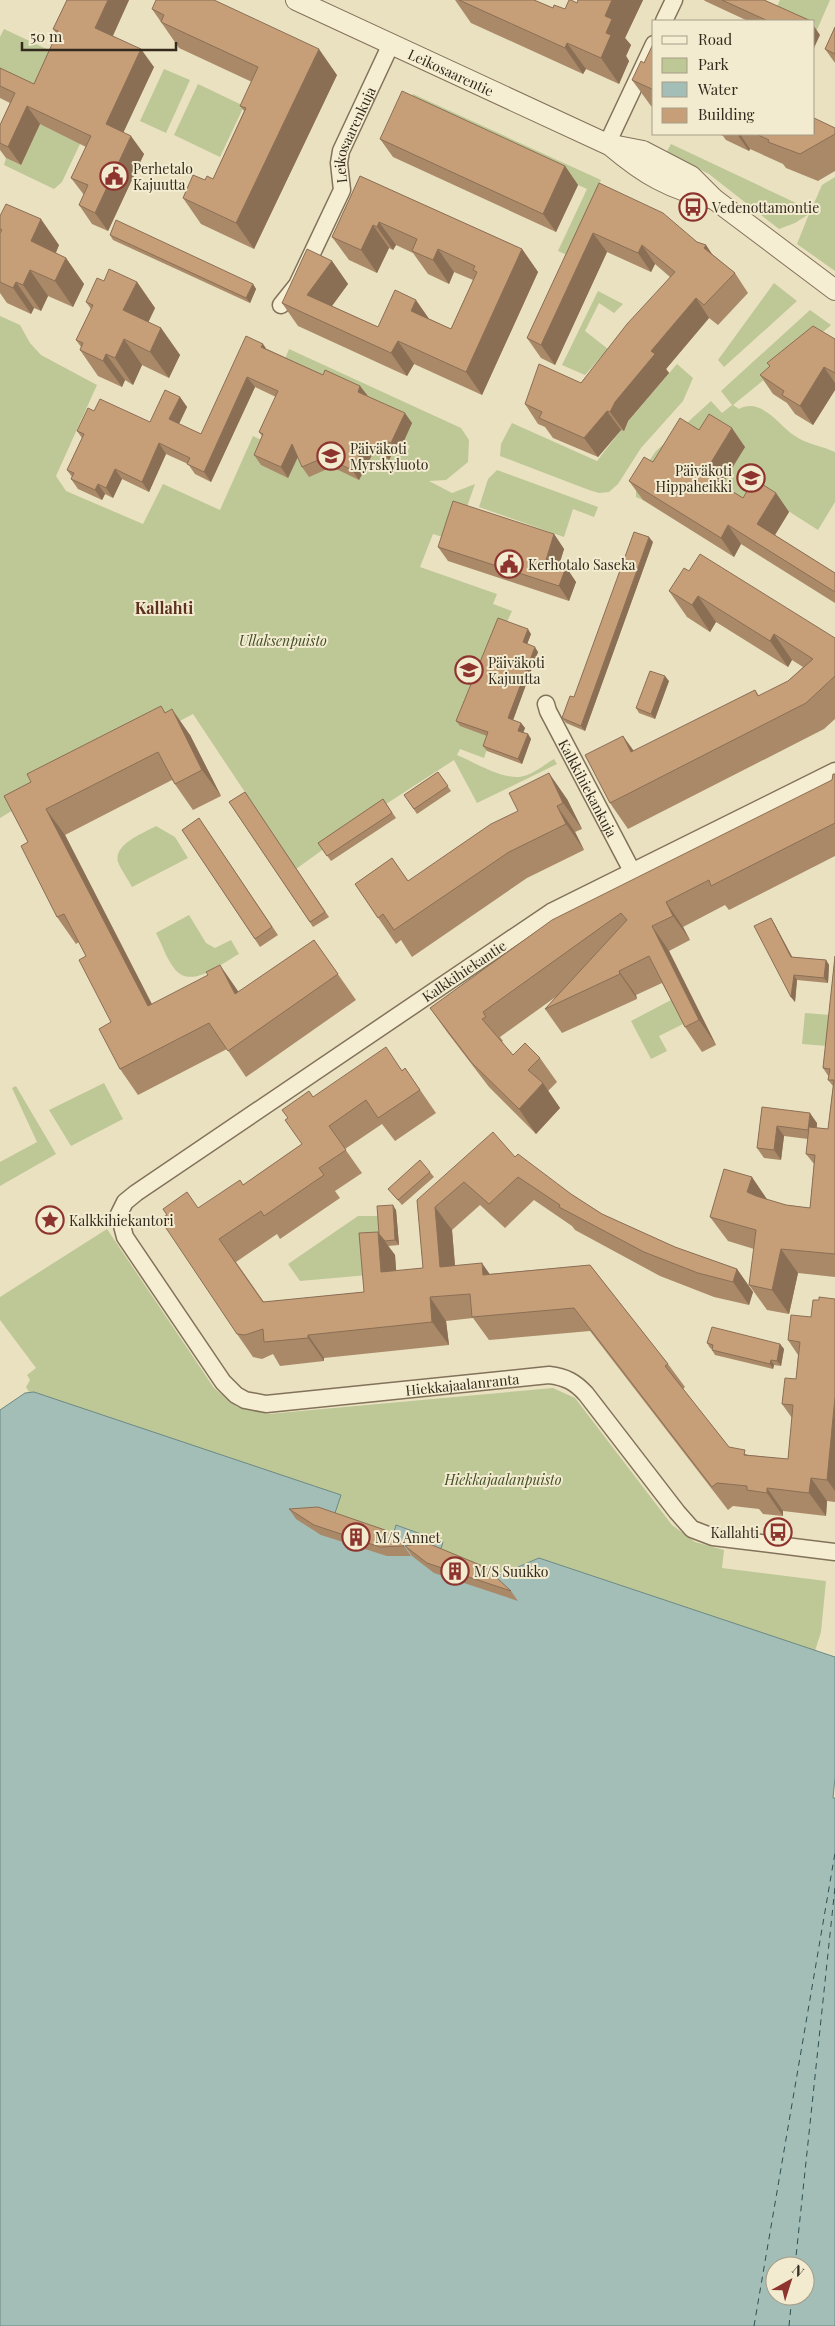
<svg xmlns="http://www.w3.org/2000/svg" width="835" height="2326" viewBox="0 0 835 2326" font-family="'Playfair Display',serif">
	<rect width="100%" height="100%" fill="#eae1c1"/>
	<path fill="#bec796" d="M780 0H830L816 32 814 21H792L774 13Z
		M4 29 53 52 35 89 0 73V37Z
		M164 69 190 80 166 133 140 121Z
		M198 84 244 106 220 157 174 135Z
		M413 94 601 180 567 255 558 251 587 189 407 106Z
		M40 124 88 127 62 182 54 189 4 165 6 158 21 165Z
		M671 144 811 210 822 185 835 177V271L797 244 809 214 795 223 779 229 709 174 666 153Z
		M774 283 797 301 724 367 718 360Z
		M598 291 623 304 614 313 599 303 585 331 608 349 585 375 562 365Z
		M810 310 831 325 829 327 733 405 739 409C762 397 778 425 795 436 806 444 822 446 835 452V502L818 530 768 498 643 500 636 497V480L656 451 711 401 722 413 732 405 721 391Z
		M0 316 20 325 30 343 41 355 97 385 56 476 66 491 143 524 163 484 220 510 253 436 285 451 319 428 389 460 393 452 405 456 410 446 283 364 289 349 461 428 469 440 468 462 446 480 429 481 452 493 475 484 455 541 433 534 420 567 497 594 493 604 512 611 460 725 491 737 484 758 460 749 457 755C474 762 499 778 519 777 531 776 544 765 554 759L557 764 477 803 454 760 386 804 296 869 193 714 33 798 0 818Z
		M677 364 693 378 683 401 641 448 618 484 609 492 599 493 589 490 500 456 501 444 512 423 597 461 621 430 624 431 628 421Z
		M497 470 598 507 594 517 573 509 564 537 479 507 488 479Z
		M156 826 175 837 188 858 132 887C128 879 121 870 118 862 113 844 144 833 156 826Z
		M189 915 206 943 215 948 231 940 239 954C222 963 190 991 174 968 166 958 162 944 156 933Z
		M671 1000 683 1024 659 1036 667 1051 651 1059 631 1021Z
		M805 1013 830 1015 827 1046 802 1044Z
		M104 1083 123 1119 71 1146 49 1110Z
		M16 1086 56 1154 0 1186V1162L37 1142 12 1088Z
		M358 1216H381L383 1247 368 1275 300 1281 288 1264Z
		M107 1229 214 1388 237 1407 268 1414 553 1388 575 1398 672 1525 695 1542 724 1550 722 1568 826 1581 821 1632 815 1651 539 1558 500 1573 499 1576 438 1555 443 1542 397 1525 392 1539 332 1520 340 1495 29 1392 26 1387 30 1380 27 1375 36 1368 0 1320V1297Z"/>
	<path fill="#a3bdb7" stroke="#6b8a84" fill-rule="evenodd" d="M34 1392 341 1495 333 1519 392 1539 396 1525 443 1542 439 1555 499 1575 539 1558 835 1657V1778L833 1798H835V2326H0V1410L25 1393ZM775 2266H805V2296H775Z"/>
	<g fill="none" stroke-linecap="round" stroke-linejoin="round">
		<path stroke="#2d5152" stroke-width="1" stroke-dasharray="6 5" stroke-linecap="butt" d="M795 2266 835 1887
			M754 2326 835 1853
			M789 2326 792 2296"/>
		<g stroke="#82725a" stroke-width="19">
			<g id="minor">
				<path d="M664 21 674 0"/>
				<path d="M607 144 654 44"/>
				<path id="s1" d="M281 305 297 285 342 190 339 163 341 151 391 44"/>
				<path id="s2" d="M546 704 548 711 632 871"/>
				<path id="s3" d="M835 771 551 912 136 1193 125 1202 119 1214 125 1237 223 1382 236 1395 245 1400 266 1404 549 1375C566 1377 575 1382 586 1394L677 1512 692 1529 713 1537 835 1552"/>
			</g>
		</g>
		<g stroke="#82725a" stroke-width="22">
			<g id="tertiary">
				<path id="s4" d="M296 0 607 144 643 151 691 176 714 199 835 290"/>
				<path d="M611 146C644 174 671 190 714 199"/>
			</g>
		</g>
		<use href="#minor" stroke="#f6eed3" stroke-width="16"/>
		<use href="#tertiary" stroke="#f6eed3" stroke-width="20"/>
	</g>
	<path fill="#aa8968" d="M67 0H129L113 36 154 67 123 132 144 154 108 231 92 224 79 205 84 195 71 178 86 147 40 124 21 165 6 158 0 150V125L10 103 0 98V68L34 84 57 34 53 29Z
		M455 0H534L553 8 565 9 577 3 578 0H643L625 38 631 45 626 56 629 61 619 84 586 69 583 74 471 23Z
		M704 0H764L811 21H748L705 1Z
		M152 9 337 75 254 249 201 224 183 198 205 180 213 179 244 111 240 106 252 82 179 48Z
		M835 27V63L825 49Z
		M654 42V108L651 106 632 80 644 63Z
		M835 128V171L818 181 786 168 783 164 750 149 749 151 726 140 723 136 719 134H814Z
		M380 139 565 166 578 185 556 232 393 157Z
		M360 176 522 249 538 272 482 395 414 364 407 376 298 326 282 303 332 261 348 284 332 306 378 327 430 319 451 329 473 280 454 272 449 284 428 274 413 253 396 245 393 250 389 248 377 273 349 260 332 237Z
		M599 183 697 242 706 245 712 254 735 273 748 293 718 325 709 318 666 369 669 373 628 421 624 431 621 430 598 457 553 438 545 427 538 424 525 404 581 383 670 277 655 264 651 272 607 252 555 365 541 358 527 338Z
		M0 216 59 245 56 253 66 258 84 284 73 307 48 296 41 311 34 308 31 314 7 303 0 293Z
		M110 235 253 284 256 289 250 303 113 240Z
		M104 281 137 282 155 308 148 322 161 328 180 355 169 378 142 365 133 385 125 380 122 387 98 376 80 350 81 347 76 340 91 309 86 302Z
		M835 339V390L813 425 795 414 787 403 773 394 760 375Z
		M267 349 323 375 360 386 367 396 412 423 398 454 393 452 389 460 373 453 359 480 332 467 309 477 302 467 298 457 288 478 261 465 254 455 262 436 259 432 276 397 255 387 211 482 195 474 188 464 166 454 149 492 122 479 113 498 105 494 102 500 78 489 71 479 72 477 67 470 82 438 77 431 94 411 150 422 180 397 187 407 179 424 201 434Z
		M699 430 745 447 722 485 743 498 776 493 789 512 775 535 835 573V603L741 544 734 557 643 500 629 481 653 462Z
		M554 534 564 549 559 565 566 567 576 582 569 601 448 561 438 547Z
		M653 542 585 731 566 723 562 718 574 697Z
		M689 571 835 638V719L824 729 628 829 610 803 623 736 634 751 755 690 759 696 788 681 803 667 792 660 788 667 716 622 710 632 687 617 669 591Z
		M531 634 527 644 538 652 513 720 521 723 525 728 523 732 528 734 531 739 522 764 487 751 483 746 487 736 460 726 456 721Z
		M669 681 655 719 639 713 636 708Z
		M165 712 190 735 221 796 193 810 172 780 65 835 152 1004 239 992 314 940 356 1000 246 1077 227 1049 138 1095 120 1069 111 1022 86 956 79 942 76 944 57 917 28 842 4 796Z
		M438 772 451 791 417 814 404 795Z
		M835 774V856L729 910 725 905 683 927 690 940 669 951 716 1045 702 1052 685 1027 662 983 636 995 637 999 562 1033 545 1009 557 996 500 1037 503 1041 502 1042 513 1055 540 1058 557 1082 548 1091 560 1108 536 1134 489 1087 447 1032 430 1008 832 780Z
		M245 792 329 917 313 927 229 802Z
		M383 799 396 818 331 861 318 843Z
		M567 799 582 829 575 832 584 850 527 878 412 957 401 940 396 944 355 884 392 858 408 881Z
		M199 818 278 935 260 947 182 830Z
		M771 918 774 923 792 957 826 960 829 965 828 983 797 980 795 1002 791 997Z
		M835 956V1277L798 1273 789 1314 767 1310 749 1285 754 1249 728 1241 710 1217 767 1200 786 1205 810 1208 814 1164 806 1154 808 1139 784 1136 781 1160 764 1158 757 1148 762 1107 817 1123V1128L828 1129 833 1086 828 1080 829 1077 823 1068Z
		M405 1068 436 1113 395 1141 382 1124 345 1149 362 1173 335 1191 340 1198 280 1239 277 1234 236 1262 264 1302 364 1292 379 1234 396 1210 399 1245 388 1246 395 1255 396 1271 423 1268 417 1200 515 1157 571 1194 602 1214 675 1247 737 1269 753 1292 749 1305 714 1297 660 1276 575 1230 572 1226 534 1200 505 1228 480 1205 452 1230 455 1266 490 1274 590 1265 668 1364 685 1387 683 1389 729 1447 748 1455 788 1459 792 1418 782 1404 796 1379 798 1355 788 1340 811 1317 819 1300 835 1299V1502L827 1501 826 1516 783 1511V1516L763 1514 759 1509 733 1506 728 1510 590 1331 489 1340 473 1318 446 1321 449 1345 324 1358V1361L280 1366 273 1354 262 1359 253 1357 237 1334 198 1208 243 1185 302 1144 288 1118 313 1097 402 1070Z
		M430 1172 434 1177 402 1205 388 1189Z
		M707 1343 780 1344 784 1349 781 1366 774 1365 773 1369 715 1355 712 1350V1349L710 1348Z
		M289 1509 404 1546 411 1556H387L321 1535 296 1519Z
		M405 1546 511 1591 518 1601 434 1573 412 1556Z"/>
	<path fill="#8b6f55" d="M108 0H129L108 46 95 28Z
		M612 0H643L625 38 631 45 626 56 629 61 619 84 601 58 606 33 605 16Z
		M814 26 820 35 814 48Z
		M567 43 586 69 583 74 565 48Z
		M141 49 154 67 119 142 106 124Z
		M319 49 337 75 254 249 236 223Z
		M27 106 40 124 21 165 8 147Z
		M737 134H740L750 149 749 151Z
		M131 136 144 154 108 231 95 213Z
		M565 166 578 185 556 232 543 214Z
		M41 219 59 245 49 267 31 241Z
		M379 222 396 245 393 250 377 227Z
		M373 225 389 248 377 273 361 250Z
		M593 233 607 252 555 365 541 345Z
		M642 245 655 264 651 272 638 253Z
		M706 245 719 265 704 248Z
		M438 249 454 272 449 284 433 260Z
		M522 249 538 272 482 395 466 372Z
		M66 258 84 284 73 307 55 281Z
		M332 261 348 284 323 318 307 295Z
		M30 270 48 296 41 311 23 285Z
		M16 282 34 308 31 314 13 288Z
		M137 282 155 308 142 336 123 310Z
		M253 284 256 289 250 303 246 298Z
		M696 298 709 318 666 369 669 373 628 421 624 431 610 412 615 402 651 351Z
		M416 300 432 323 411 311Z
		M161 328 180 355 169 378 150 352Z
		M124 339 142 365 133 385 115 358Z
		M398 341 414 364 407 376 391 353Z
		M263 344 270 354 261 347Z
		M106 354 125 380 122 387 103 361Z
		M824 367 835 383V390L813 425 800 406Z
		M247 377 255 387 211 482 204 472Z
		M360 386 368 396 358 392Z
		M180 397 187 407 176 430 169 419Z
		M607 411 621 430 598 457 584 438Z
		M405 413 412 423 398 454 391 443Z
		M732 428 745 447 717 492 704 474Z
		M386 441 393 452 389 460 382 450Z
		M366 442 373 453 359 480 352 470Z
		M159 443 166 454 149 492 142 482Z
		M292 444 299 454 288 478 281 467Z
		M115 469 122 479 113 498 106 488Z
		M98 484 105 494 102 500 95 490Z
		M776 493 789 512 770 543 757 524Z
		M728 525 741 544 734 557 721 538Z
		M554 534 564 549 556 575 546 560Z
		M649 537 653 542 585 731 581 726Z
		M566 567 576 582 569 601 559 586Z
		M698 596 716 622 710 632 692 605Z
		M528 629 531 634 526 647 523 642Z
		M774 634 792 660 788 667 770 641Z
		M535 647 538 652 512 723 508 718Z
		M665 676 669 681 655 719 651 714Z
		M172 709 190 735 221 796 202 770Z
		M521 723 525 728 522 736 518 731Z
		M528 734 531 739 522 764 518 759Z
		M623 736 641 762 631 752Z
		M549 773 567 799 582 829 563 803Z
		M557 806 575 832 584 850 566 824Z
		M46 809 65 835 166 1032 148 1006Z
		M666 902 683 927 690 940 673 916Z
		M771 918 774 923 795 962 791 957Z
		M652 926 669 951 716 1045 699 1020Z
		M826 960 829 965 828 983 824 978Z
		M220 965 238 991 253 1020 235 994Z
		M619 971 636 995 637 999 620 974Z
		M794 975 797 980 795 1002 791 997Z
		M543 1083 560 1108 536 1134 519 1109Z
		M810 1113 817 1123 815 1139 808 1130Z
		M777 1126 784 1136 781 1160 774 1150Z
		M752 1177 769 1202 747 1192Z
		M393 1205 396 1210 399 1245 395 1240Z
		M435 1207 452 1230 457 1290 440 1267Z
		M378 1232 395 1255 398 1295 381 1272Z
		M781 1249 798 1273 789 1314 772 1290Z
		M482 1263 498 1286 483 1275Z
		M737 1269 753 1292 749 1305 733 1282Z
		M430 1297 446 1321 449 1345 432 1322Z
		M308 1335 324 1358V1361L308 1338Z
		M780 1344 784 1349 781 1366 777 1361Z
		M771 1360 774 1365 773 1369 770 1364Z
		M835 1397V1491L827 1480Z
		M811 1478 827 1501 826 1516 809 1493Z
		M767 1488 783 1511V1516L767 1493Z"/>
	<path fill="#c69f79" stroke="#8b6f55" d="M67 0H108L95 28 141 49 106 124 131 136 95 213 79 205 88 185 71 178 91 136 27 106 8 147 0 143V125L15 93 0 86V68L34 84 58 31 53 29Z
		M156 0H214L319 49 236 223 183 198 193 175 205 180 207 176 213 179 246 108 240 106 258 67 161 22 164 15 152 9Z
		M459 0H534L553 8 554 5 565 9 569 0H571L577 3 578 0H612L605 16 612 19 606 33 611 35 601 58 567 43 565 48Z
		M722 0H764L811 21H768Z
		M835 27V54L825 49Z
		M654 42V90L632 80 641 61 644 63Z
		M402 91 565 166 543 214 380 139Z
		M814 118 835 128V134L800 154 768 142 769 140 756 134H814Z
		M360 176 522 249 466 372 398 341 391 353 282 303 307 249 332 261 307 295 378 327 395 290 416 300 411 311 451 329 477 272 473 270 475 266 438 249 433 260 412 251 417 239 379 222 377 227 373 225 361 250 332 237Z
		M599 183 663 213 697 242 706 245 704 248 735 273 704 305 696 298 651 351 655 354 615 402 610 412 607 411 584 438 539 418 542 412 525 404 539 364 581 383 627 324 675 272 642 245 638 253 593 233 541 345 527 338Z
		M6 204 41 219 31 241 66 258 55 281 30 270 23 285 16 282 13 288 0 282V233L2 230 0 229V216Z
		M116 220 253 284 246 298 110 235Z
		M109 269 137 282 123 310 161 328 150 352 124 339 115 358 106 354 103 361 80 350 83 343 76 340 93 305 86 302 97 278 104 281Z
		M813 326 835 339V373L824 367 800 406 782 395 784 391 760 375 770 366 767 363Z
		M246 336 263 344 261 347 323 375 325 370 360 386 358 392 405 413 391 443 386 441 382 450 366 442 352 470 325 457 302 467 292 444 281 467 254 455 263 434 259 432 278 391 247 377 204 472 187 464 190 458 159 443 142 482 115 469 106 488 98 484 95 490 71 479 74 473 67 470 84 434 77 431 88 408 94 411 100 399 150 422 165 390 180 397 169 419 201 434Z
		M709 414 732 428 704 474 743 498 754 479 776 493 757 524 835 573V592L728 525 721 538 629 481 644 457 653 462 680 418 699 430Z
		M453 501 554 534 546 560 566 567 559 586 438 547Z
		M634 532 649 537 581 726 562 718 570 696 574 697Z
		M700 554 835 638V676L806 703 610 803 585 755 623 736 631 752 755 690 758 696 788 681 813 659 774 634 770 641 698 596 692 605 669 591 684 568 689 571Z
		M498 618 528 629 523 642 535 647 508 718 521 723 518 731 528 734 518 759 483 746 488 732 456 721Z
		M650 671 665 676 651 714 636 708Z
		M161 706 165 713 172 709 202 770 175 784 158 752 46 809 148 1006 208 975 206 972 220 965 235 994 314 940 338 974 228 1051 209 1023 120 1069 99 1029 111 1022 79 960 86 956 64 914 57 917 21 846 28 842 4 796 31 782 27 774Z
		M438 772 448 786 414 809 404 795Z
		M549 773 563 803 557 806 566 824 509 852 394 930 383 914 378 918 355 884 392 858 408 881 491 824 518 811 509 793Z
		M833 774H835V823L711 886 709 880 666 902 673 916 652 926 699 1020 685 1027 649 956 619 971 620 974 545 1009 627 920 621 913 483 1012 486 1017 482 1019 513 1055 525 1043 540 1058 528 1070 543 1083 519 1109 472 1063 430 1008 552 920 832 780Z
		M245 792 325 912 310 922 229 802Z
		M383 799 392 813 327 856 318 843Z
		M199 818 272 927 255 939 182 830Z
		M771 918 791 957 826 960 824 978 794 975 791 997 754 926Z
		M835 956V1254L781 1249 772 1290 749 1285 756 1230 710 1217 724 1169 752 1177 747 1192 756 1196 786 1205 810 1208 815 1155 806 1154 809 1127 828 1129 834 1080H828L830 1069 823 1068Z
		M386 1047 402 1071 405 1068 420 1090 378 1118 366 1100 329 1126 346 1150 319 1168 324 1175 264 1216 261 1211 219 1239 263 1302 364 1292 359 1233 378 1232 381 1272 423 1268 417 1200 493 1132 515 1157 518 1154 571 1194 602 1214 675 1247 737 1269 733 1282 698 1273 644 1252 559 1207 560 1205 518 1177 489 1204 464 1182 435 1207 440 1267 482 1263 483 1275 590 1265 668 1364 665 1366 729 1447 745 1450 744 1455 788 1459 793 1405 782 1404 785 1378 796 1379 800 1342 788 1340 791 1315 811 1317 813 1300H819V1297L835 1299V1397L827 1480 811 1478 809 1493 767 1488V1493L747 1490V1486L717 1483 712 1487 574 1308 472 1317 470 1294 430 1297 432 1322 308 1335V1338L264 1342 263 1329 245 1335 237 1334 160 1219 167 1215 163 1209 187 1192 198 1208 240 1180 243 1185 302 1144 285 1120 288 1118 282 1110 309 1091 313 1097Z
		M762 1107 810 1113 808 1130 777 1126 774 1150 757 1148Z
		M420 1160 430 1172 398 1200 388 1189Z
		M393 1205 395 1240 385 1241 379 1234 377 1206Z
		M712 1327 780 1344 777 1361 771 1360 770 1364 712 1350 713 1345 707 1343Z
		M318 1507 385 1530 404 1546 380 1547 314 1525 289 1509Z
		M422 1543 432 1545 485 1567 511 1591 427 1563 405 1546Z"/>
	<defs>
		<g id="civic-ring" transform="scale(1.4375)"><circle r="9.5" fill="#f2ebcf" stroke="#8d342e" stroke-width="1.5"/><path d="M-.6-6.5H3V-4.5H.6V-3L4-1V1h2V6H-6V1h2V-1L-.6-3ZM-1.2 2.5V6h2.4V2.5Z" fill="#8d342e"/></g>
		<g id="bus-ring" transform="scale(1.4375)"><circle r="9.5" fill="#f2ebcf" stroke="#8d342e" stroke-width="1.5"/><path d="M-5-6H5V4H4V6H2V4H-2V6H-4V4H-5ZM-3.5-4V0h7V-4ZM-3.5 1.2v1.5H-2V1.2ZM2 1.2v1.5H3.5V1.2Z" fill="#8d342e"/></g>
		<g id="school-ring" transform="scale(1.4375)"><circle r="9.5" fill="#f2ebcf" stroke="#8d342e" stroke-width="1.5"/><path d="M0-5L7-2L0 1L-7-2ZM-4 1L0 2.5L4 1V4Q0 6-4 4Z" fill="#8d342e"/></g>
		<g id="sight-ring" transform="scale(1.4375)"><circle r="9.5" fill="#f2ebcf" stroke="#8d342e" stroke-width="1.5"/><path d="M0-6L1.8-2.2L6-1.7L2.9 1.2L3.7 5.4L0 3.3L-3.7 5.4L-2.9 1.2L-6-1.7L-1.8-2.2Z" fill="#8d342e"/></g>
		<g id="building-ring" transform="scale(1.4375)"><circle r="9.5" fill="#f2ebcf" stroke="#8d342e" stroke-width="1.5"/><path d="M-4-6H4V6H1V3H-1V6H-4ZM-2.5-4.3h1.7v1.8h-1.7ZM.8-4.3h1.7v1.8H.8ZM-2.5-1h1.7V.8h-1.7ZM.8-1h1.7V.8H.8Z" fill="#8d342e"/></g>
	</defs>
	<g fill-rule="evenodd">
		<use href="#civic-ring" x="114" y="176"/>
		<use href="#bus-ring" x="693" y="207"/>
		<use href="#school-ring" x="331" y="456"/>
		<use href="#school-ring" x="751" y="478"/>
		<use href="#civic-ring" x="509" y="564"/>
		<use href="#school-ring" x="469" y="670"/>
		<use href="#sight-ring" x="50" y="1220"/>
		<use href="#bus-ring" x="778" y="1532"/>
		<use href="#building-ring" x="356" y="1537"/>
		<use href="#building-ring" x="455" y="1571"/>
	</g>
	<g text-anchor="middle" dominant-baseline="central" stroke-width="4" stroke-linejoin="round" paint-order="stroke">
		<g font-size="14" fill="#33291d" stroke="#f2ebcf">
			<text stroke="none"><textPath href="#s4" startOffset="171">Leikosaarentie</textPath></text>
			<text stroke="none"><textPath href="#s1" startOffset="189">Leikosaarenkuja</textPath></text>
			<text stroke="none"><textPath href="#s2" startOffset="94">Kalkkihiekankuja</textPath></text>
			<text transform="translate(464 971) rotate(-34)">Kalkkihiekantie</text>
			<text stroke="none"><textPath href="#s3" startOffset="1292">Hiekkajaalanranta</textPath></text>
		</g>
		<g font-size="14" fill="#33291d" stroke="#f2ebcf" text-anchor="start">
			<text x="133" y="168">Perhetalo<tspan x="133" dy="16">Kajuutta</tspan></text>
			<text x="712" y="207">Vedenottamontie</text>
			<text x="350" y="448">Päiväkoti<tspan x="350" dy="16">Myrskyluoto</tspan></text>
			<text x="732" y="470" text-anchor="end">Päiväkoti<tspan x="732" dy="16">Hippaheikki</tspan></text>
			<text x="528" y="564">Kerhotalo Saseka</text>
			<text x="488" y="662">Päiväkoti<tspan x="488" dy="16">Kajuutta</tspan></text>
			<text x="69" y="1220">Kalkkihiekantori</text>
			<text x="759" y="1532" text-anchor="end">Kallahti</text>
			<text x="375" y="1537">M/S Annet</text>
			<text x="474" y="1571">M/S Suukko</text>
		</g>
		<g font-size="14" font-style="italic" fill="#414e25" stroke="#f2ebcf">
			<text x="283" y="640">Ullaksenpuisto</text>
			<text x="503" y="1479">Hiekkajaalanpuisto</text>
		</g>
		<g font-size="16" font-weight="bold" fill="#5d311f" stroke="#f2ebcf">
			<text x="164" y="607">Kallahti</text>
		</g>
	</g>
	<rect x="652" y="20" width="162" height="115" fill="#f2ebcf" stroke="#a69d88"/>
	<rect x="662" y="36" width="25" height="8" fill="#f6eed3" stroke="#a69d88"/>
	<text x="698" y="45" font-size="15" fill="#33291d">Road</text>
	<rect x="662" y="58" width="25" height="15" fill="#bec796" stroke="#a69d88"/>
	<text x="698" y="70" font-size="15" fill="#33291d">Park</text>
	<rect x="662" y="82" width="25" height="15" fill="#a3bdb7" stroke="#a69d88"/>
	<text x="698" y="95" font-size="15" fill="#33291d">Water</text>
	<rect x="662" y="108" width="25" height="15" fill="#c69f79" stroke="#a69d88"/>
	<text x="698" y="120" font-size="15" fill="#33291d">Building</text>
	<g transform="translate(790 2281) rotate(39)"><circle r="24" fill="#f2ebcf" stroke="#a69d88"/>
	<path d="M0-4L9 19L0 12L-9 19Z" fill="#8d342e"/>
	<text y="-8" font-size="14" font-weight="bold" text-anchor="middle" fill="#33291d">N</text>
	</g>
	<path d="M22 42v8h154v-8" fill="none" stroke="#33291d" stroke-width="2.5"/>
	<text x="30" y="42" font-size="15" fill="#33291d" stroke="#f2ebcf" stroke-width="4" paint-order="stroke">50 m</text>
</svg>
